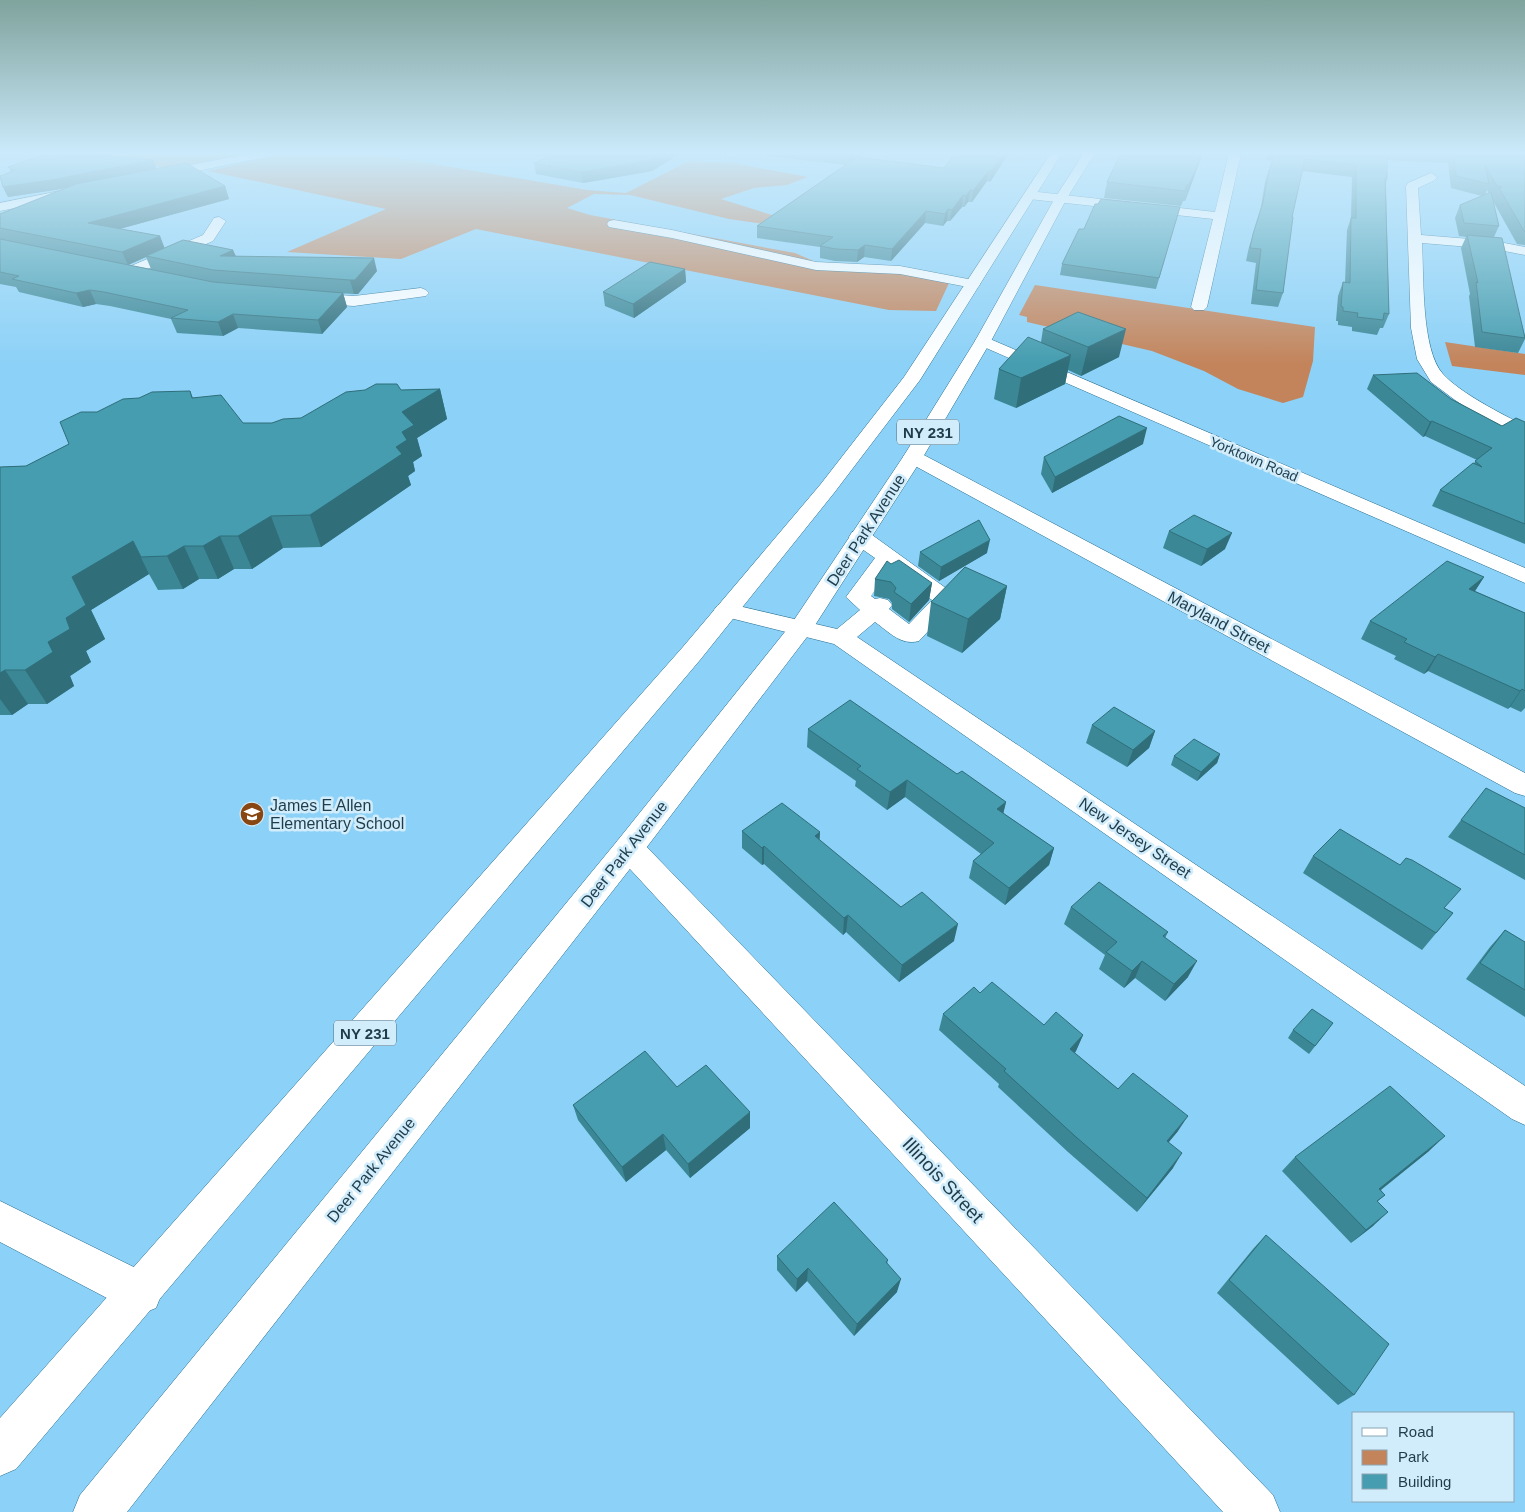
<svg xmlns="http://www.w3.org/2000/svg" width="1525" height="1512" viewBox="0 0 1525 1512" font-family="Helvetica,sans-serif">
	<rect width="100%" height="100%" fill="#8cd1f7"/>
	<path fill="#c3845b" d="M90 153H252L173 169Z
		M287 153H369L587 190 626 193 689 161 733 163 808 177 787 185 754 188 721 199 791 221 798 229 729 219 630 195 594 194 567 208 590 215 795 253 832 269 907 274 949 283 936 311 889 310 476 229 401 259 287 252 386 209 208 171Z
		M1035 285 1315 327 1313 361 1303 397 1283 403 1238 389 1204 371 1152 351 1027 322V317L1019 315Z
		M1445 342 1525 354V375L1452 366Z"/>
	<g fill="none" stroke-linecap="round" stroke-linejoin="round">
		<g stroke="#256b8d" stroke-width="1">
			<path id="minor" d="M255 153H277L271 156 158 179 152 175 158 171Z
				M726 153H739L731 157 727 156Z
				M1229 153H1241L1207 307 1204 310H1194L1191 307 1213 219 1029 199 1023 195 1029 191 1215 212Z
				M1431 173 1437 177 1435 180 1418 188 1421 235 1494 241 1525 247V255L1494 249 1422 243C1424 276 1421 350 1443 374 1460 393 1502 414 1525 426V439L1486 420 1455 400 1431 382 1417 359 1411 328 1406 186 1408 183Z
				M75 188 79 189 81 192 79 195 0 211V203Z
				M219 217 226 221 213 241 134 275H124L122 272 124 269 203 235 214 218Z
				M614 220 672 230 816 262 900 266 973 280 978 281 980 284 978 287 973 288 900 274 816 270 672 238 609 227 607 224 609 221Z
				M421 288 426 290 429 293 426 296 354 306 309 303 304 301 301 298 304 295 309 293 354 296Z
				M983 336 1525 568V583L977 344 975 341 977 338Z
				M913 451 920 453 1525 773V796L1515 793 906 461 903 457 906 453Z
				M860 531 868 532 954 594 958 599 919 641C901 646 889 632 875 622L857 637 1525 1086V1125L1512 1119 834 644 718 615 714 610 718 605 726 603 837 629 860 610 846 597 875 558 852 542 849 537 852 532ZM889 569 932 600 909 624 889 609 892 605 888 600 880 598 875 599 871 596Z
				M629 836 640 840 1273 1495 1280 1512H1223L618 856 614 848 618 840Z
				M0 1201 156 1278 162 1293 156 1308 141 1314 126 1308 0 1242Z"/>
		</g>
		<g stroke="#256b8d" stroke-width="1">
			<path id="major" d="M1051 153H1062L920 380 834 493 700 660 16 1469 0 1476V1418L682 648 820 485 904 377Z
				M1084 153H1095L1067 198 991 341 923 457 810 633 640 856 127 1512H73L80 1495 618 840 792 623 903 457 975 341 1055 198Z"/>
		</g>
		<use href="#minor" fill="#fff" fill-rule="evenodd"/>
		<use href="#major" fill="#fff" fill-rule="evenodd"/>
	</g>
	<path fill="#3b8796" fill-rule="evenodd" d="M503 153H681L652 171 583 183 536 174 534 163 548 157Z
		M767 153H865L859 157 944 168 956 153H1009L990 182 987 181 972 202H968L964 207H962L950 221H947L943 226 925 223 891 261 864 257 857 262 835 261 820 258V247L757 238V226L846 165 767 156Z
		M1125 153H1203L1185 201H1183L1181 206 1104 198 1107 182Z
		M1268 153H1525V245L1517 244 1493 201 1499 226 1494 237 1525 336V339L1518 353 1475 347 1469 296 1470 294 1461 248 1466 237 1459 236 1455 218 1460 205 1482 196 1451 188 1448 163 1387 160V179L1386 183 1389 314 1383 328H1380L1377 335 1352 331V327L1338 325V321H1336L1338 296 1343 282 1345 283 1347 230 1351 218 1352 177 1302 171 1292 217 1283 293 1278 307 1251 304 1256 263 1246 261 1249 247 1260 213 1265 182 1272 161 1266 160ZM1487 190 1489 193 1485 195Z
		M55 156 153 160 157 169 225 186 229 199 119 229 160 236 164 248 233 250 236 256 377 271 358 294H354L337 293H343L347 307 322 334 238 328 223 336 177 333 171 319 110 306 96 304 83 307 19 292 16 287 0 284V214L67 188 8 197 3 187 11 172 8 167ZM146 257 151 269 128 265Z
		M1180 207 1156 289 1060 275 1062 264 1084 229Z
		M685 269 686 282 634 318 605 306 603 292Z
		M1043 329 1119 357 1081 376 1068 370 1065 384 1016 408 994 399 999 369 1041 342Z
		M1373 375 1451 399 1502 426 1525 422V544L1432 506 1440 490 1474 463 1477 460 1425 436 1423 437 1367 389Z
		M440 389 447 419 417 438 422 456 413 462 415 471 408 476 411 485 321 547 283 548 252 569H234L218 579H199L183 589 158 590 149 574 91 610 105 639 86 651 91 662 70 676 74 686 47 704H28L12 715H0V467L26 466 69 444 139 398 190 391 193 398 243 423H272L301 418 401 390Z
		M1143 444 1052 493 1041 474 1044 457Z
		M1169 531 1225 549 1201 566 1163 548Z
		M920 552 987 553 939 581 918 566Z
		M891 564 932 583 929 600 909 622 892 609V603L889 599 874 596 875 579Z
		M1484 577 1475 591 1525 613V708L1521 712 1510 707 1508 709 1428 671 1424 674 1394 659 1396 656 1361 639 1370 621Z
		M1007 586 1000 619 962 653 927 636 931 602Z
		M1092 725 1155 731 1149 748 1127 767 1086 743Z
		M808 729 957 774 1006 802 1003 813 1054 848 1049 865 1005 905 969 878 973 861 981 854 905 797 887 810 855 786 856 781 807 747Z
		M1220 754 1217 763 1197 781 1171 765 1174 756Z
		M1525 808V880L1448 837 1461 820Z
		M742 831 820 832 819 840 901 907 954 941 899 982 846 932 843 935 764 864 762 865 742 848Z
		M1313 856 1445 908 1453 913 1422 950 1303 873Z
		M1071 907 1168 932 1165 938 1188 977 1165 1001 1135 978 1124 988 1099 969 1105 955 1064 924Z
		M1505 930 1525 942V1017L1466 979 1490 947Z
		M980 993 1044 1025 1083 1035 1075 1053 1118 1089 1178 1131 1168 1143 1173 1168 1137 1212 1068 1152 998 1087 999 1084 939 1030 943 1014Z
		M1333 1023 1309 1054 1288 1038 1293 1030Z
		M677 1087 750 1128 690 1178 666 1150 626 1182 578 1120 573 1105Z
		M1429 1151 1381 1190 1385 1195 1378 1201 1373 1226 1351 1243 1282 1171 1295 1157Z
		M1266 1235 1354 1395 1338 1405 1217 1293 1253 1249Z
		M777 1256 888 1260 887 1264 897 1292 854 1336 807 1281 796 1292 777 1270Z"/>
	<path fill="#306e7a" d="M663 153H681L652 171 583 183 582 172Z
		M852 153H865L849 165 850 154Z
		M1004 153H1009L990 182 991 171Z
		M1202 153H1203L1185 201 1189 185Z
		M153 160 157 170 55 190 8 197 3 187Z
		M989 170 987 181 972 202 973 191Z
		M225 186 229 199 94 236 88 223Z
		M970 190 968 202 964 207 966 196Z
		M963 195 962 207 950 221 952 210Z
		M948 209 947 221 943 226 945 214Z
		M926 211 925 223 891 261 892 249Z
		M160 236 165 249 146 256V257L128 265 122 252Z
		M865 245 864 257 857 262 858 250Z
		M233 250 238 263 220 256Z
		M374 258 377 271 358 294H354L350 280Z
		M685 269 686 282 634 318 633 304Z
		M90 290 96 304 83 307 76 293Z
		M343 293 347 307 322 334 318 320Z
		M233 314 238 328 223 336 218 322Z
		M1126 329 1119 357 1081 376 1088 347Z
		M1071 355 1065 384 1016 408 1021 378Z
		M440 389 447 419 417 438 422 456 413 462 415 471 408 476 411 485 321 547 310 515 396 447 402 432V412Z
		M1432 421 1425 436 1423 437 1430 422Z
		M1147 428 1143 444 1052 493 1055 477Z
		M271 516 283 548 252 569 238 536Z
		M1232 533 1225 549 1201 566 1207 549Z
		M220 536 234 569 218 579 203 546Z
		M990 540 987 553 939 581 941 567Z
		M133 541 149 574 91 610 105 639 86 651 91 662 70 676 74 686 47 704 25 670 48 642 66 618 72 577Z
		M184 546 199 579 183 589 167 556Z
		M1484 577 1473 594 1469 589Z
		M932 583 929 600 909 622 911 604Z
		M1007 586 1000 619 962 653 968 619Z
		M1438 654 1428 671 1424 674 1435 657Z
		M5 670 28 704 12 715 0 699V673Z
		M1522 689 1510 707 1508 709 1520 691Z
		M1155 731 1149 748 1127 767 1133 750Z
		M1220 754 1217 763 1197 781 1201 772Z
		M907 780 905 797 887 810 890 792Z
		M1006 802 1002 819 997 809Z
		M820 832 819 850 815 836Z
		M764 846V864L762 865V848Z
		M1054 848 1049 865 1005 905 1009 888Z
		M848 915 846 932 843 935 844 918Z
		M958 924 954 941 899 982 902 965Z
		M1142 961 1135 978 1124 988 1132 971Z
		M1197 961 1188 977 1165 1001 1174 984Z
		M1083 1035 1076 1051 1064 1065 1070 1049Z
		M750 1112V1128L690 1178 688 1164Z
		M1188 1116 1178 1131 1157 1156 1167 1141Z
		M663 1134 666 1150 626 1182 622 1167Z
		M1445 1136 1429 1151 1364 1203 1379 1189Z
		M1182 1153 1173 1168 1137 1212 1147 1198Z
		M1388 1212 1373 1226 1351 1243 1366 1230Z
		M808 1268 807 1281 796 1292 797 1279Z
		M901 1279 897 1292 854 1336 857 1324Z"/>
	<path fill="#459daf" stroke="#306e7a" d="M63 153H87L153 160 51 180 3 187 0 176 16 170 8 167 43 155 55 156Z
		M559 153H663L651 160 582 172 534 163Z
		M834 153H852L850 154Z
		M956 153H1004L991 171 989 170 973 191 970 190 966 196 963 195 952 210 948 209 945 214 926 211 892 249 865 245 858 250 836 249 820 246 833 237 757 226 857 157 944 168Z
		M1125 153H1202L1189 185H1187L1185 191 1107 182 1120 155 1124 156Z
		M1275 153H1387V179L1385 178 1389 314 1384 313 1383 320 1357 317 1358 313 1343 311V307L1341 306 1343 282 1350 283 1351 218H1356V165L1305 159 1292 217H1293L1283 293 1256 290 1261 249 1250 248 1253 234 1263 202 1269 171Z
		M1453 153H1525V231H1524L1499 188 1502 187 1497 186 1485 165 1489 184 1456 176Z
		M186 163 225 186 88 223 160 236 122 252 0 228V219L1 218H0V214L76 184Z
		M1491 192 1499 226 1464 223 1460 205Z
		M1101 199 1180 207 1159 278 1062 264 1079 229H1084L1095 204H1098Z
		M1467 235 1502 238 1525 338 1482 332 1476 282 1478 283Z
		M0 239 213 282 343 293 318 320 233 314 218 322 171 318 188 310 104 292 90 290 76 293 12 279 19 276 0 272Z
		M183 240 233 250 220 256 374 258 355 280H350L213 270 146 256Z
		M650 262 685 269 633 304 603 292Z
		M1078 312 1126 329 1088 347 1043 329Z
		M1028 337 1071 355 1021 378 999 369Z
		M1417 373 1451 399 1502 426 1516 418 1525 422V524L1440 490 1473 463 1482 467 1475 461 1492 448 1432 421 1430 422 1373 375Z
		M376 384H397L401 390 440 389 402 412 414 425 402 432 407 440 396 447 402 454 310 515 271 516 238 536H220L203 546H184L167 556 141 557 133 541 72 577 86 605 66 618 70 629 48 642 53 652 25 670H5L0 673V467L26 466 69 444 60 422 81 412H97L123 399 139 398 152 392 190 391 192 398 221 395 243 423H272L283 419 301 418 346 392 365 390Z
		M1119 416 1147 428 1055 477 1044 457Z
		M1194 515 1232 533 1207 549 1169 531Z
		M979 520 990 540 941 567 920 552Z
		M899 560 932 583 911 604 894 592 896 588 891 582 875 579 887 561 891 564Z
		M1447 561 1484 577 1469 589 1525 613V691L1522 689 1520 691 1438 654 1435 657 1404 642 1407 639 1370 621Z
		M965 567 1007 586 968 619 931 602Z
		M850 700 957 774 962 771 1006 802 997 809 1054 848 1009 888 973 861 994 843 907 780 890 792 857 769 861 766 808 729Z
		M1114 707 1155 731 1133 750 1092 725Z
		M1194 739 1220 754 1201 772 1174 756Z
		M1486 788 1525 808V855L1461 820Z
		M782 803 820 832 815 836 901 907 922 892 958 924 902 965 848 915 844 918 764 846 762 848 742 831Z
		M1340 829 1400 865 1406 858 1412 860 1461 889 1444 908 1453 913 1436 933 1313 856Z
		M1099 882 1168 932 1163 936 1197 961 1174 984 1142 961 1132 971 1106 952 1117 942 1071 907Z
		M1505 930 1525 942V990L1480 963Z
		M992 982 1044 1025 1056 1012 1083 1035 1070 1049 1118 1089 1133 1073 1188 1116 1167 1141 1182 1153 1147 1198 1076 1137 1004 1071 1006 1069 943 1014 974 987 980 993Z
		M1312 1009 1333 1023 1315 1046 1293 1030Z
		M645 1051 677 1087 706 1065 750 1112 688 1164 663 1134 622 1167 573 1105Z
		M1390 1086 1445 1136 1379 1189 1385 1195 1377 1201 1388 1212 1366 1230 1295 1157Z
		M834 1202 888 1260 886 1262 901 1279 857 1324 808 1268 797 1279 777 1256Z
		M1266 1235 1389 1344 1354 1395 1229 1280Z"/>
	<linearGradient id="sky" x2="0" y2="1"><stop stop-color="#7fa39d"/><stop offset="0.42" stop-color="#cbeafb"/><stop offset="1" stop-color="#cbeafb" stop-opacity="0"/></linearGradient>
	<rect width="1525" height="364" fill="url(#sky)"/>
	<defs>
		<g id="school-disc" transform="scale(1.25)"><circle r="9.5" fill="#884612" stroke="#d1ecfb"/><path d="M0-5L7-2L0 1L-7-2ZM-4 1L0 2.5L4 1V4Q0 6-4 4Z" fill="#fff"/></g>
	</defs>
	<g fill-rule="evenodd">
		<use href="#school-disc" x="252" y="814"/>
	</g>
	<g text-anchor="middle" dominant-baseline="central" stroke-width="5" stroke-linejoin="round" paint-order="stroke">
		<g font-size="14" fill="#1f3c4b" stroke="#d1ecfb">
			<text transform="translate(1254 459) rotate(23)">Yorktown Road</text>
		</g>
		<g fill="#d1ecfb" stroke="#547180" stroke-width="1">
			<rect x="897" y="419.5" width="62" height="25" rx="4"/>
			<rect x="334" y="1020.5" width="62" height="25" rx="4"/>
		</g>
		<g font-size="15" font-weight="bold" fill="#1f3c4b">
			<text x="928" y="432">NY 231</text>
			<text x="365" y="1033">NY 231</text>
		</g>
		<g font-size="16" fill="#1f3c4b" stroke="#d1ecfb">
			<text transform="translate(866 530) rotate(-57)">Deer Park Avenue</text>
			<text transform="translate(1219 622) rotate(28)">Maryland Street</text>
			<text transform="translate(1135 838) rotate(34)">New Jersey Street</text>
			<text transform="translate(624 854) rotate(-52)">Deer Park Avenue</text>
			<text transform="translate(371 1170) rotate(-51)">Deer Park Avenue</text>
		</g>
		<g font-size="16" fill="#1f3c4b" stroke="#d1ecfb" text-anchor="start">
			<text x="270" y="805">James E Allen<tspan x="270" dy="18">Elementary School</tspan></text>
		</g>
		<g font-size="19" fill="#1f3c4b" stroke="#d1ecfb">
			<text transform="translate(943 1180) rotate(47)">Illinois Street</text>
		</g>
	</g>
	<rect x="1352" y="1412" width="162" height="90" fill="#d1ecfb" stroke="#8aa6b5"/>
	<rect x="1362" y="1428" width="25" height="8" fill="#ffffff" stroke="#8aa6b5"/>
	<text x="1398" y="1437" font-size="15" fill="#1f3c4b">Road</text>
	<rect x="1362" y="1450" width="25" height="15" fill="#c3845b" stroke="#8aa6b5"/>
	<text x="1398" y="1462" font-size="15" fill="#1f3c4b">Park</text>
	<rect x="1362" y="1474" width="25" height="15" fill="#459daf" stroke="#8aa6b5"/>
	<text x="1398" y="1487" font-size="15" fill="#1f3c4b">Building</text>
</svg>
